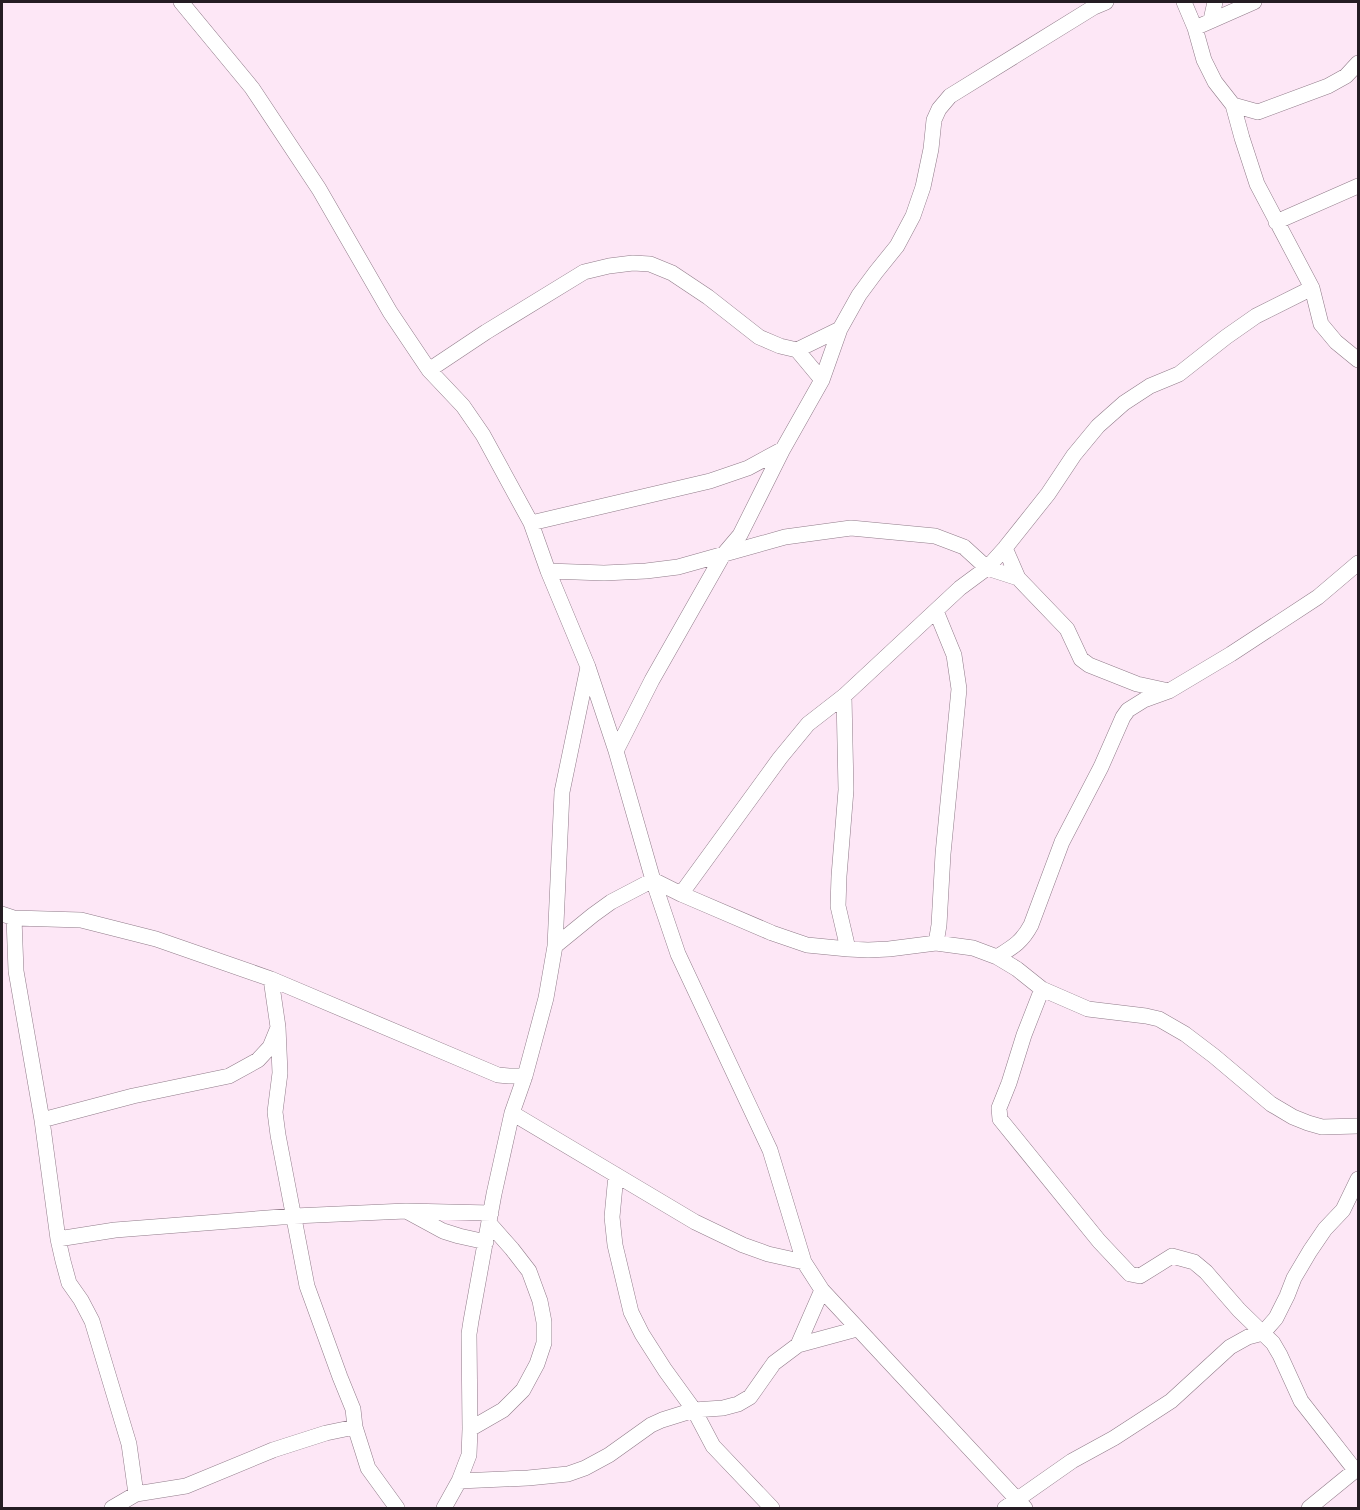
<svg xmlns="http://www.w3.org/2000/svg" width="1360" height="1510" viewBox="0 0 1360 1510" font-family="Quicksand,sans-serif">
	<rect width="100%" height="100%" fill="#fde7f6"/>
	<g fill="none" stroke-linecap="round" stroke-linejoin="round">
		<g stroke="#907b89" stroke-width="16">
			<path id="minor" d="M181 2 252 88 319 189 390 312 429 370 463 406 483 435 531 523 548 571 588 667 616 751 653 880 678 954 770 1150 804 1262 822 1290 1025 1508
				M1184 2 1195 28 1204 60 1215 82 1233 105 1242 138 1257 184 1312 288 1321 324 1336 342 1358 360
				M1211 20 1215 2
				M1195 28 1254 2
				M1233 105 1258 112 1328 86 1346 76 1358 63
				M1276 222 1358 186
				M797 350 840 329
				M429 370 486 332 584 272 609 266 633 263 650 264 672 273 708 297 759 337 780 346 797 350 822 380
				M531 523 710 481 748 468 783 449
				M1005 548 1018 578 1067 629 1081 659 1089 665 1137 684 1169 691
				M548 571 604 573 646 571 678 567 785 537 851 528 935 536 964 547 987 568 1018 578
				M844 696 846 790 839 876 838 906 848 949
				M616 751 652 680 723 555 740 535 783 449 822 380 840 329 859 295 876 272 897 246 913 216 923 187 931 149 934 120 939 109 950 96 1094 7 1106 2
				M681 894 780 758 808 724 844 696 960 588 987 568 1005 548 1048 494 1074 455 1098 426 1124 403 1150 386 1179 374 1226 337 1256 316 1312 288
				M2 914 14 918 81 920 156 939 271 979 498 1075 509 1076H525
				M14 918 16 971 42 1120 58 1239 63 1261 69 1283 81 1300 92 1321 129 1444 136 1494
				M936 943 939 925 943 854 959 689 954 655 936 611
				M555 946 593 915 611 902 653 880 681 894 772 933 807 945 848 949 868 950 889 949 936 943 973 948 997 957 1017 969 1042 989 1088 1009 1146 1016 1159 1019 1185 1034 1214 1056 1271 1104 1293 1117 1308 1123 1322 1127 1358 1126
				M997 957C1013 947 1022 942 1031 925L1062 842 1101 767 1123 717 1128 710 1144 700 1169 691 1231 654 1318 597 1358 563
				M271 979 278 1027 280 1073 275 1112 278 1135 307 1286 340 1377 353 1409 355 1427 368 1468 397 1508
				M1042 989 1024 1035 1009 1083 999 1108 1000 1119 1099 1241 1130 1274 1140 1276 1172 1256 1194 1262 1206 1272 1239 1310 1273 1343 1280 1355 1301 1401 1355 1470
				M512 1113 695 1222 743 1245 768 1254 804 1262
				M42 1120 133 1096 229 1076 258 1060 270 1047 277 1030
				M616 1175 612 1217 615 1245 631 1312 642 1334 665 1370 694 1410 713 1446 772 1508
				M408 1212 443 1231 459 1236 486 1242
				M58 1239 115 1230 294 1216 406 1211 491 1213
				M798 1345 822 1290
				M470 1429 503 1410 523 1390 537 1364 544 1343V1322L540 1301 529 1271 512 1249 489 1223
				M459 1481 528 1478 568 1474 585 1468 609 1455 651 1425 662 1420 694 1410 723 1408 738 1404 750 1397 774 1363 798 1345 857 1329
				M112 1508 136 1494 186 1486 273 1450 326 1433 355 1427
				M444 1508 459 1481 469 1455 470 1429 469 1334 471 1321 494 1194 512 1113 525 1076 546 998 555 946 562 792 588 667
				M1005 1508 1072 1461 1114 1438 1171 1401 1230 1347 1248 1337 1263 1333 1276 1318 1287 1296 1294 1278 1310 1251 1325 1229 1343 1210 1358 1179
				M1309 1508 1358 1468"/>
		</g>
		<use href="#minor" stroke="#fff" stroke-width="15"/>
	</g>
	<rect width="1360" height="1510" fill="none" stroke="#251d23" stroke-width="6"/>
</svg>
